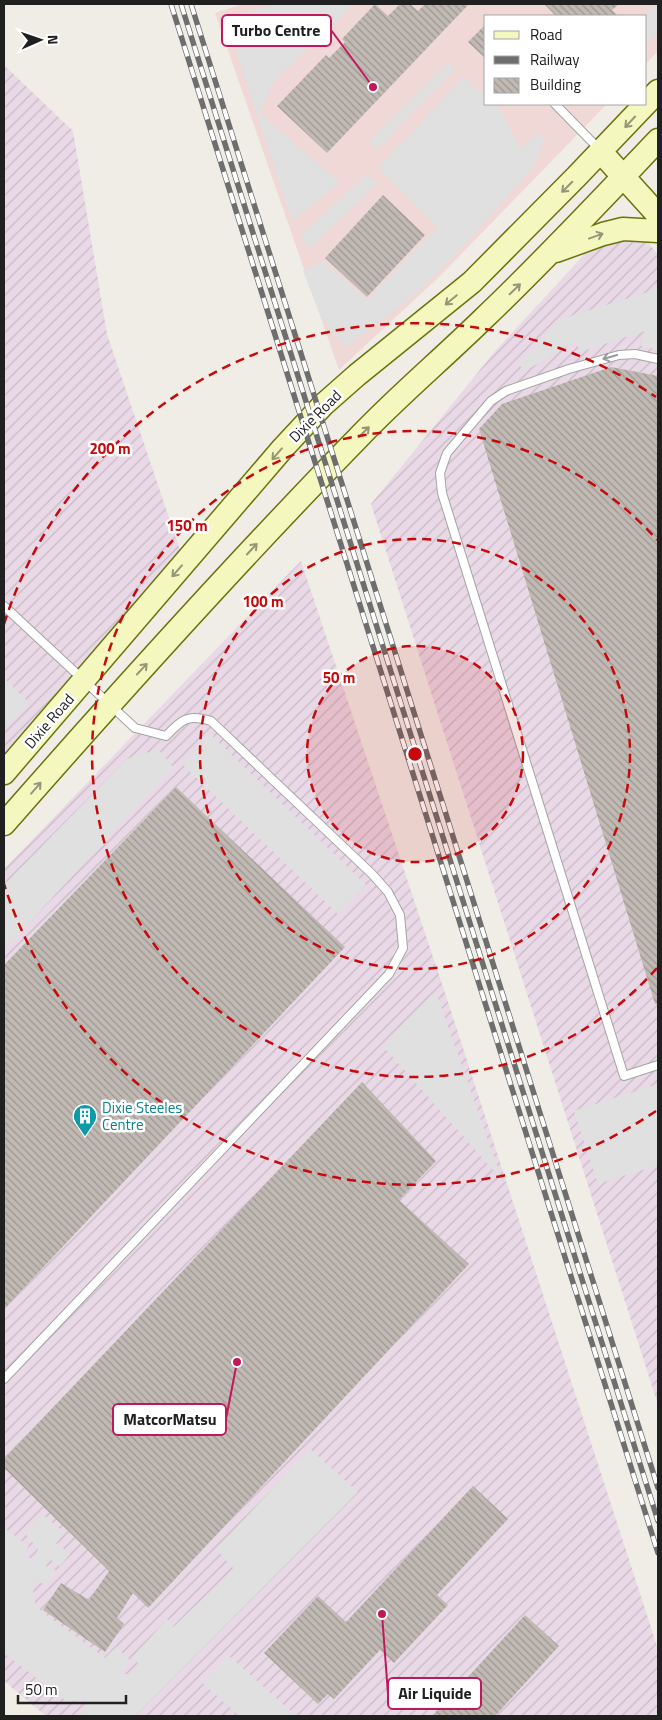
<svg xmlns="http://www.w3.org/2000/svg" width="662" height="1720" viewBox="0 0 662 1720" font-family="'Titillium Web',sans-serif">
	<defs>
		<pattern id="industrial-furrows" width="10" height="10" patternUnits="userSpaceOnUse" patternTransform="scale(1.25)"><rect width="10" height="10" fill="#e9d9e6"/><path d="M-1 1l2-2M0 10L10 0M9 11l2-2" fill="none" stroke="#c8bac5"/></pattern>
		<pattern id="building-back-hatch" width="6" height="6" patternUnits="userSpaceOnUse" patternTransform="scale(1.25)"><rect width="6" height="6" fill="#c1b9b3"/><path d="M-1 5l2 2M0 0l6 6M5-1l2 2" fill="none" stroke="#9c9691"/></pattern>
	</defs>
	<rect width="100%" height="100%" fill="#f0ede7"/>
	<path fill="#f0d8d7" d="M242 4H658V51L646 64V16H486V104H607L440 276 339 370 215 13Z"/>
	<path fill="url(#industrial-furrows)" d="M4 65 73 131 107 334 183 559 4 755Z
		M628 217 658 255V1405L371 504 496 350 618 218Z
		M301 561 450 1008 658 1649V1716H46L4 1681V869Z"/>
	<path fill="#e0e0e0" d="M273 4H354L275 80 260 113 340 183 292 221 226 19Z
		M656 4H658V31L646 44V16H643Z
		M448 62 455 70 378 149 368 142Z
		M463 77 486 97V104H494L499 108 521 149 538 133 545 139 534 166 458 252 417 293 345 348 320 315 303 271 323 261 367 300 437 227 378 168Z
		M366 175 379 182 309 249 301 235Z
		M658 289V350L641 346 644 331 580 352 576 341 525 371 518 364 561 319Z
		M4 678 29 703 4 728Z
		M210 734 366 885 338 914 182 764Z
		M158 749 173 767 4 950V885L127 759Z
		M436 992 502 1180 383 1046Z
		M658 1084V1165L598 1184 574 1111Z
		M310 1449 358 1492 135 1716H81L86 1710 85 1697 69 1703 4 1653V1528L29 1546 24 1553 33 1561 38 1549 25 1533 43 1515 65 1533 56 1543 70 1554 60 1566 50 1559 46 1566 57 1571 45 1586 38 1579 33 1590 35 1603 41 1611 105 1658 116 1647 130 1660 120 1674H131L140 1665 132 1658 167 1619 173 1627 234 1569 216 1549Z
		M228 1655 296 1716H239L203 1683Z"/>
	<path fill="url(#building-back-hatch)" d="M375 4 388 16 400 4H410L418 11 425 4H469L327 153 277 106 326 55 329 58 345 42 342 39Z
		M544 4H619L612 10 618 16H556Z
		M486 24V59L468 42Z
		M383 195 425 235 367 297 325 258Z
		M611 367 658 376V1004H655L479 429 502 404Z
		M176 787 345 947 4 1309V965Z
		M362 1082 436 1161 399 1200 469 1264 148 1608 133 1593 117 1618 124 1624 105 1652 43 1610 61 1583 89 1600 109 1571 4 1468V1459Z
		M473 1486 508 1519 437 1595 448 1605 394 1663 380 1650 334 1699 328 1694 318 1704 264 1653 318 1596 346 1622Z
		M525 1615 559 1646 495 1716H432Z"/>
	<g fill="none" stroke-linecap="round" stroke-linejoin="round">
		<g stroke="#a4a4a4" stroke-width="10">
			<path id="lane" d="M555 104 599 149
				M658 359 635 354 619 355 569 369 506 391 491 401 447 453 440 473 442 493 624 1076 658 1065
				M4 606 135 728 166 736C182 719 188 714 211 721L372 874 388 892 400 915 403 948 389 974 4 1379"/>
		</g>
		<g stroke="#69740a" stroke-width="25">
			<path id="secondary" d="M601 152 658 215
				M556 251 603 234 623 229 658 231
				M4 773 283 448 323 405 357 375 472 282 576 177 658 91
				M4 824C119 693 236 563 358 438 397 397 441 360 482 320 543 262 600 201 658 140"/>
		</g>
		<use href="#lane" stroke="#fff" stroke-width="8"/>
		<use href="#secondary" stroke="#f4f7be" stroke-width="22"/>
		<g stroke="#6e6e6e" stroke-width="5.5">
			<path id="rail" d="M171 4 658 1553
				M181 4 658 1521
				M191 4 658 1488"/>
		</g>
		<use href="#rail" stroke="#fff" stroke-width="4" stroke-dasharray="11" stroke-linecap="butt"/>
	</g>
	<defs><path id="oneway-shaft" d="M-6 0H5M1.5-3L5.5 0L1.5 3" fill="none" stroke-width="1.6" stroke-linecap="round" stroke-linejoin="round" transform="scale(1.25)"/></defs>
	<g stroke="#959677">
		<use href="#oneway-shaft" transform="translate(630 122) rotate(133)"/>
		<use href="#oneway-shaft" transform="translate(567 187) rotate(135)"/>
		<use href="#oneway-shaft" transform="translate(596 236) rotate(-20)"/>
		<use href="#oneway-shaft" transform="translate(515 289) rotate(-44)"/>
		<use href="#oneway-shaft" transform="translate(451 300) rotate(140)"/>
		<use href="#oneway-shaft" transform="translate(364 432) rotate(-45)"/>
		<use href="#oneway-shaft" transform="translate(277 454) rotate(131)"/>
		<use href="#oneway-shaft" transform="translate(252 549) rotate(-47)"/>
		<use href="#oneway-shaft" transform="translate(177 571) rotate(131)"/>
		<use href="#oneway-shaft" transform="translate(142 669) rotate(-47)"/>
		<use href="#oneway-shaft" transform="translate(36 788) rotate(-49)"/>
	</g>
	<use stroke="#9b9b9b" href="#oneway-shaft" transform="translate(610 357) rotate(164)"/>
	<circle cx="415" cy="754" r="108" fill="#c7090b" fill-opacity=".12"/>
	<g fill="none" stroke="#c7090b" stroke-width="2.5" stroke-dasharray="9 6">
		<circle cx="415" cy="754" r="108"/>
		<circle cx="415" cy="754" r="215"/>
		<path d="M657 968A323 323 0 1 1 657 540"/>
		<path d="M656 1111A431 431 0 0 1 4 884M4 624A431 431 0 0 1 656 397"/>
	</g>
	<defs>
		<g id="building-pin" transform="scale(1.25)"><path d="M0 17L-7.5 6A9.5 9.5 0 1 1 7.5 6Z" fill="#0f9aa8" stroke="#fff"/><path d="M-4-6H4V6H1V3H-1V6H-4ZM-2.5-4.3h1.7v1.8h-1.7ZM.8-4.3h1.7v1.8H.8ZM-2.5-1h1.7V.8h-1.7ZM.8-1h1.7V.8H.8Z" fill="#fff"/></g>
	</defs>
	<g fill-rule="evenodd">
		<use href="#building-pin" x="85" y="1116"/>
	</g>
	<g text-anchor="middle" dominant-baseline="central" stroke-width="5" stroke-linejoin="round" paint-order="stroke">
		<g font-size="15" fill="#202020" stroke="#fff">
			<text transform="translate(315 416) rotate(-45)">Dixie Road</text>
			<text transform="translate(49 721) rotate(-49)">Dixie Road</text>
		</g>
		<g font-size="15" fill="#0d838f" stroke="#fff" text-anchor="start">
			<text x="102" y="1107">Dixie Steeles<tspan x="102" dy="17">Centre</tspan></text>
		</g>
	</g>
	<circle cx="415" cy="754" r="8" fill="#c7090b" stroke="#fff" stroke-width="2.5"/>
	<g font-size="15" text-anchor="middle" font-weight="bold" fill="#c7090b" stroke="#fff" stroke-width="5" stroke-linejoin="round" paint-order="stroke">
		<text x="110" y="454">200 m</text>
		<text x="187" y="531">150 m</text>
		<text x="263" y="607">100 m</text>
		<text x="339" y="683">50 m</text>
	</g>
	<path fill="none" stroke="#c2185b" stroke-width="2" d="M373 87L331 30M237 1362L226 1419M382 1614L388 1694"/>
	<g fill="#c2185b" stroke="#fff" stroke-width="2">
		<circle cx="373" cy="87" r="5"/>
		<circle cx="237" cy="1362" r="5"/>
		<circle cx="382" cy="1614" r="5"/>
	</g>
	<g fill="#fff" stroke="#c2185b" stroke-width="2">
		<rect x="222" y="15" width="109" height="31" rx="5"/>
		<rect x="113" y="1404" width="113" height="31" rx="5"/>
		<rect x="388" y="1678" width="93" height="31" rx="5"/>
	</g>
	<g font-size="16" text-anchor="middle" font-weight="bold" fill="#202020">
		<text x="276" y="36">Turbo Centre</text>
		<text x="170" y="1425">MatcorMatsu</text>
		<text x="435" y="1699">Air Liquide</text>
	</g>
	<rect width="662" height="1720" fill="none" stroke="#202020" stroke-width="10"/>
	<rect x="484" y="15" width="162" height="90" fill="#ffffff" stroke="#a6a6a6"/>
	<rect x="494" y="31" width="25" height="8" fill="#f4f7be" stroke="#a6a6a6"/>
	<text x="530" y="40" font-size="15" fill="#202020">Road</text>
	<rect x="494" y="56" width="25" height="8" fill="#6e6e6e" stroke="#a6a6a6"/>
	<text x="530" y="65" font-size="15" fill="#202020">Railway</text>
	<rect x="494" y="78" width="25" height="15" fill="url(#building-back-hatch)" stroke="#a6a6a6"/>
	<text x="530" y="90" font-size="15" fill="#202020">Building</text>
	<g transform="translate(40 40) rotate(88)" stroke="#ffffff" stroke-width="4" paint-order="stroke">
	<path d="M0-4L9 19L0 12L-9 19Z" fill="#202020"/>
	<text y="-8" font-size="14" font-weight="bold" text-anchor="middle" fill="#202020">N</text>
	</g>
	<path d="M18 1695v8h108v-8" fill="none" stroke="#202020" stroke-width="2.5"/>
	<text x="25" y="1695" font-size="15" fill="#202020" stroke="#ffffff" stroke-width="4" paint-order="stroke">50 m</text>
</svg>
